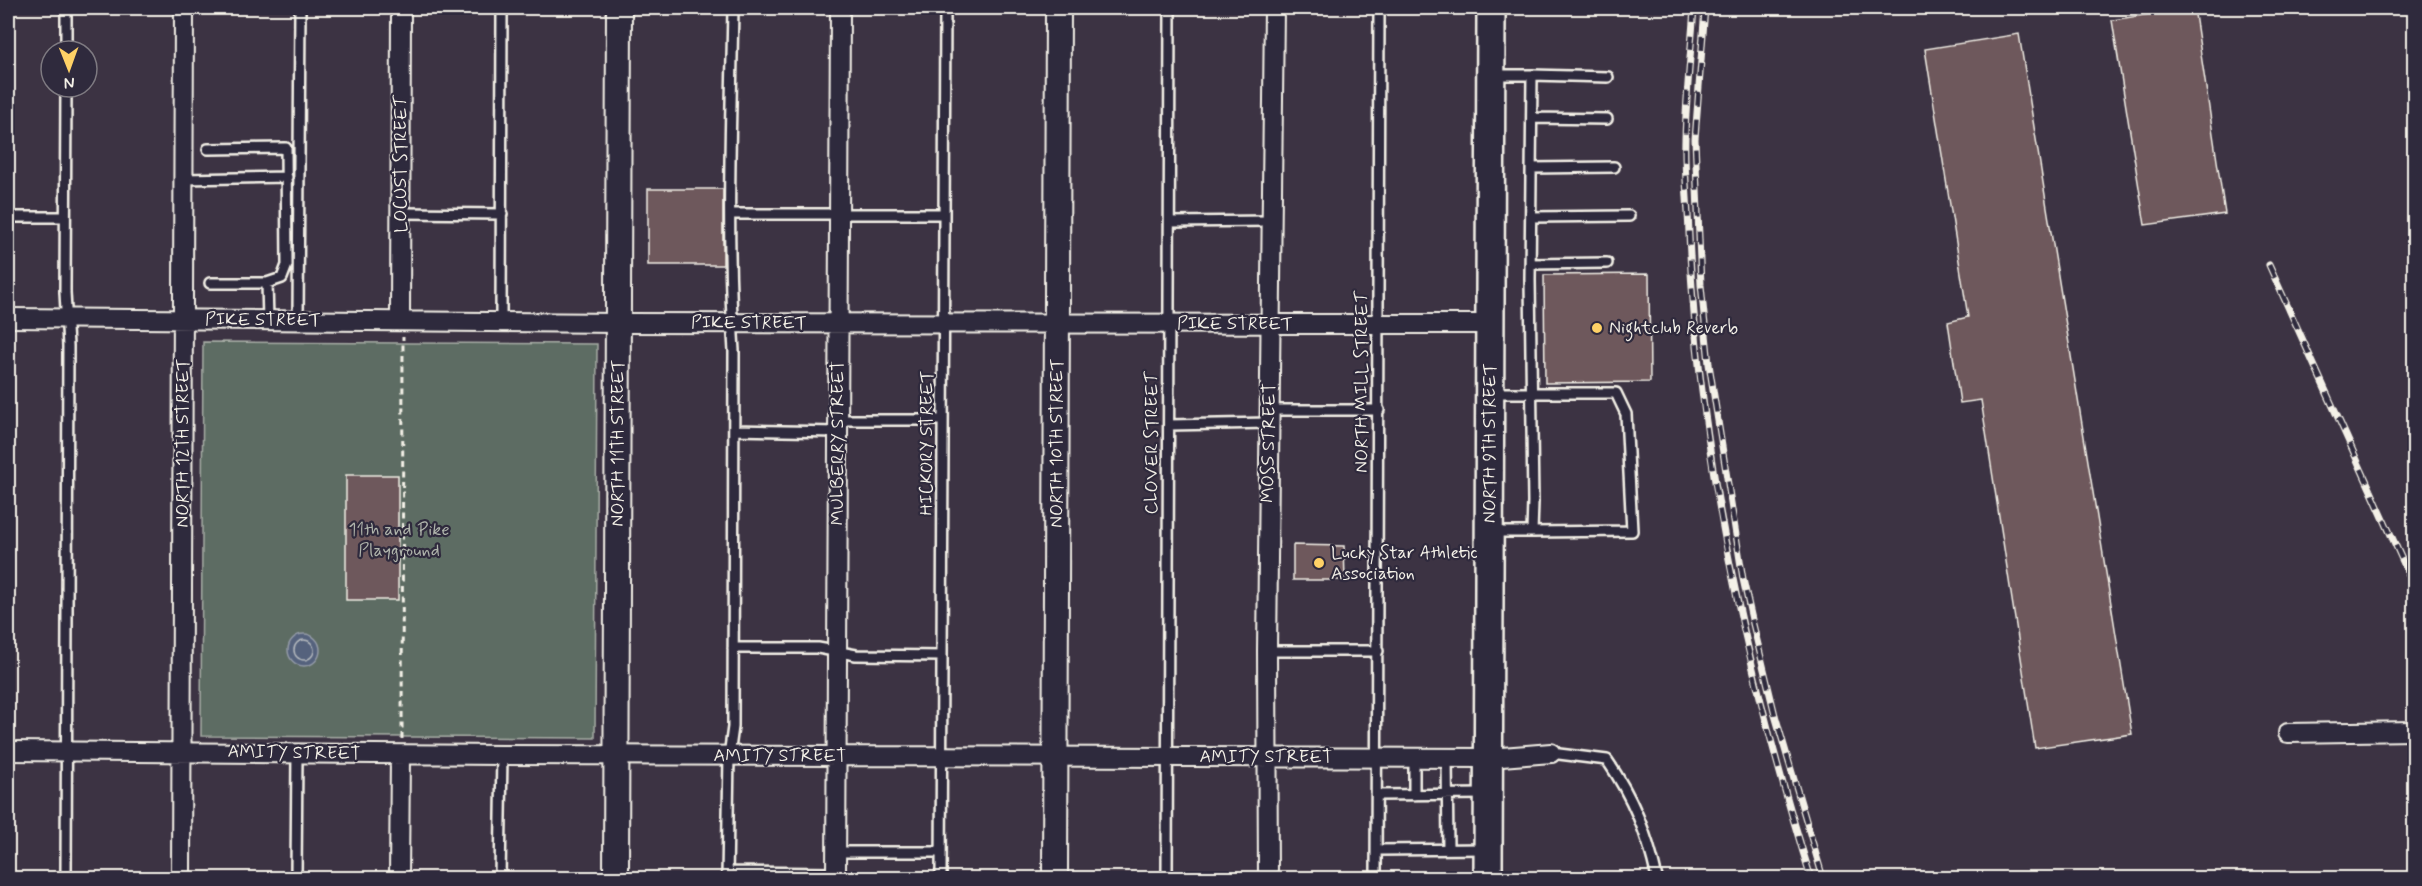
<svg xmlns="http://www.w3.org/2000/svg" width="2422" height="886" viewBox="0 0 2422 886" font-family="Mynerve,sans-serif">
	<rect width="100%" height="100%" fill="#3c3343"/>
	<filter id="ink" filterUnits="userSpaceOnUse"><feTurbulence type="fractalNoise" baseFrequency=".0167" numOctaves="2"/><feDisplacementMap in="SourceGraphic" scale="12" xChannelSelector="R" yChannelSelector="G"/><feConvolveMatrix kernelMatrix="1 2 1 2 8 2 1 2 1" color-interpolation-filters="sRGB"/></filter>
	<g filter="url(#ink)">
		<path fill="#5d6c63" stroke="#a8aea6" stroke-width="1.5" d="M203 342 597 344 595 738 201 736Z"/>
		<path fill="#54627d" stroke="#949ba8" stroke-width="1.5" d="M288 650a16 16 0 1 1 32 0a16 16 0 1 1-32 0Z"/>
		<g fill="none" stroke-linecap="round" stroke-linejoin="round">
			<path stroke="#b4b8bd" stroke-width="1.5" d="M294 650a10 10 0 1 1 20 0a10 10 0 1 1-20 0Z"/>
		</g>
		<path fill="#6e585c" stroke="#f4f1e8" stroke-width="1.5" d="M2188 8H2194L2225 214 2145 225 2112 20Z
			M2019 34 2132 734 2035 748 1981 400 1960 403 1948 322 1968 317 1925 49Z
			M648 189H723V265H648Z
			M1649 274 1650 382 1545 383 1544 275Z
			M346 475H398V600H346Z
			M1293 545 1344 546 1345 580H1293Z"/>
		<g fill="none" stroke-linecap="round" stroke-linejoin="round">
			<g stroke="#f4f1e8" stroke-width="14">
				<path id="service" d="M66 51V8
					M1532 75 1608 77
					M66 87 65 292 68 346 66 878
					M1532 118 1607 119
					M208 149 286 148 287 265 282 278 267 283
					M1531 168 1614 167
					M184 179 287 177
					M401 213 502 214
					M730 214H944
					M8 217H65
					M1531 217 1629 216
					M1170 222 1271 221
					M1530 264 1607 263
					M210 283H267L268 320
					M298 320 300 8
					M501 322 502 8
					M1493 393H1616L1626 414 1632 531 1532 532
					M1269 410H1379
					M838 420H943
					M1169 425 1269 423
					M734 430 838 432
					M1491 532H1532L1533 502 1530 280 1532 75H1493
					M733 648H818L856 655 942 656
					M1267 651H1378
					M1551 753 1607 760C1633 798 1647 833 1657 878
					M1414 758V795
					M1447 758 1448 849
					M1377 795 1486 794
					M1377 850 1486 849
					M836 852H941
					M727 872 836 873
					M296 878 297 753
					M500 878 502 755
					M727 878 729 756 733 727 734 351C726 237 731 122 733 8
					M941 878 945 8
					M1167 878 1170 8
					M1376 878 1379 8"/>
			</g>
			<g stroke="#f4f1e8" stroke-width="22">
				<path id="minor" d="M8 318 619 323 1490 324
					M400 321 401 8
					M2288 733 2414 731
					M8 751 502 755 1489 758 1551 753
					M181 878 184 8
					M399 878 400 755
					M836 878 840 8
					M1268 878 1267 651 1274 8"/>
			</g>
			<g stroke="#f4f1e8" stroke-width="28">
				<path id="tertiary" d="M616 878 619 8
					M1055 878 1058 8"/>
			</g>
			<g stroke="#f4f1e8" stroke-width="32">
				<path id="secondary" d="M1488 878 1491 8"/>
			</g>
			<path stroke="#f4f1e8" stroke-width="3" stroke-dasharray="6 4.5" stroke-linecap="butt" d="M402 739 403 337"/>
			<use href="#service" stroke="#2f2a3d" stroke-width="9"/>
			<use href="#minor" stroke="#2f2a3d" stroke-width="18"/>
			<use href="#tertiary" stroke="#2f2a3d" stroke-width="24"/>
			<use href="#secondary" stroke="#2f2a3d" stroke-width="27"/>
			<g stroke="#f4f1e8" stroke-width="7">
				<path id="rail" d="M1694 8C1691 51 1686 95 1685 139 1684 170 1688 202 1689 234 1698 453 1746 670 1811 878
					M1705 8 1695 139 1701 285 1709 364 1743 579 1753 624 1775 715 1823 878
					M2269 265 2414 586"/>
			</g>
			<use href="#rail" stroke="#2f2a3d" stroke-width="4.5" stroke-dasharray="14" stroke-linecap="butt"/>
		</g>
	</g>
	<g fill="#ffd166" stroke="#2f2a3d" stroke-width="2">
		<circle cx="1597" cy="328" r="6"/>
		<circle cx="1319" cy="563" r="6"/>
	</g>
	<g text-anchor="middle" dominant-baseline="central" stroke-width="4.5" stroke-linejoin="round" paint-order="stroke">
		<g font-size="18" fill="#f4f1e8" stroke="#2f2a3d">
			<text transform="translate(401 164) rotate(-90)">LOCUST STREET</text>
			<text x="263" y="320">PIKE STREET</text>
			<text x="749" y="323">PIKE STREET</text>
			<text x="1235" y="324">PIKE STREET</text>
			<text transform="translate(1362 382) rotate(-90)">NORTH MILL STREET</text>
			<text transform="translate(183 443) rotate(-90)">NORTH 12TH STREET</text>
			<text transform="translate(618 443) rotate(-90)">NORTH 11TH STREET</text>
			<text transform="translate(838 443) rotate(-90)">MULBERRY STREET</text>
			<text transform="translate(927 443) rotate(-90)">HICKORY STREET</text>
			<text transform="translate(1057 443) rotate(-90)">NORTH 10TH STREET</text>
			<text transform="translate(1152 443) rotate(-90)">CLOVER STREET</text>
			<text transform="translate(1269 443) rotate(-89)">MOSS STREET</text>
			<text transform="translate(1490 443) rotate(-90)">NORTH 9TH STREET</text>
			<text transform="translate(294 753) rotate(1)">AMITY STREET</text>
			<text x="780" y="756">AMITY STREET</text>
			<text x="1266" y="757">AMITY STREET</text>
		</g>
		<g font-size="18" fill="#f4f1e8" stroke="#2f2a3d" text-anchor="start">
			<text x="1609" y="328">Nightclub Reverb</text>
			<text x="1331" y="553">Lucky Star Athletic<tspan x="1331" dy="21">Association</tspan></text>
		</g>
		<g font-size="18" fill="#b0b5ac" stroke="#2f2a3d">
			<text x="399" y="530">11th and Pike<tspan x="399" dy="21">Playground</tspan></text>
		</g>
	</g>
	<rect width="2422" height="886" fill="none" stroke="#2f2a3d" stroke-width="30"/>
	<rect x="15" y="15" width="2392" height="856" fill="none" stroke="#f4f1e8" stroke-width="2" filter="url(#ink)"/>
	<g transform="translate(69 69) rotate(179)"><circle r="28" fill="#2f2a3d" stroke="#7e7a81" stroke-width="1.5"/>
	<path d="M0-4.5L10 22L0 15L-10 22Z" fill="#ffd166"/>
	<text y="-9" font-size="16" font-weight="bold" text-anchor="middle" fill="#f4f1e8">N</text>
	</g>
</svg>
